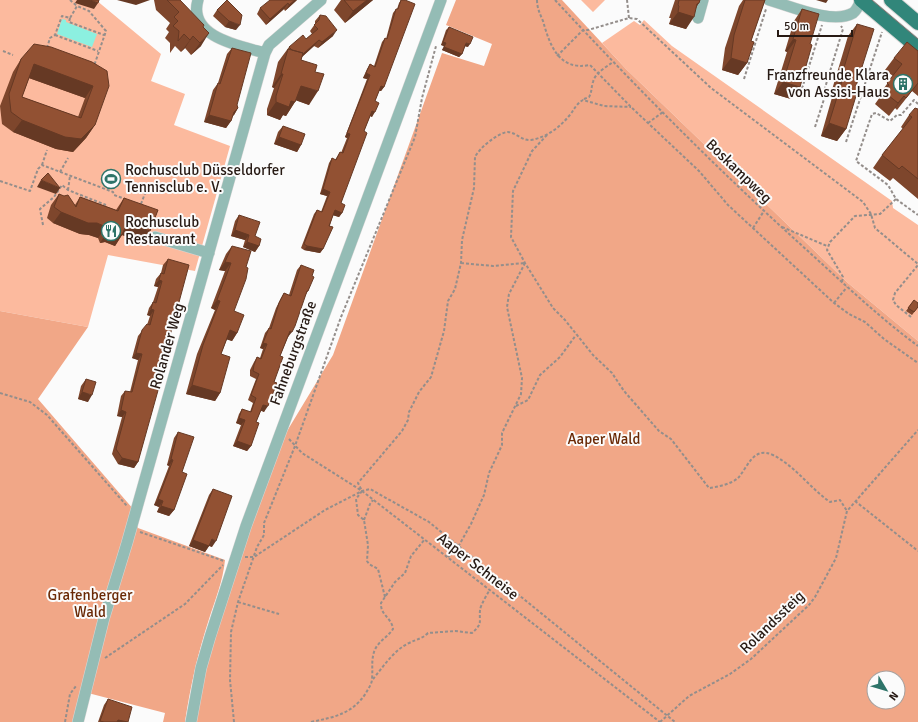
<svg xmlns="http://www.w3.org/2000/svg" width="918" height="722" viewBox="0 0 918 722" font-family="Signika,sans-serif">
	<rect width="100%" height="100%" fill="#fbfbfb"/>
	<path fill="#fcba9e" d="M0 0H96L161 54 151 81 185 94 174 125 230 146 195 271 108 255 88 327 0 311Z
		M581 0H605L593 12Z
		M644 20 672 46 892 201 893 208 918 225V341L848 283 626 69 602 43 634 21 640 25Z"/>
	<path fill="#f1a787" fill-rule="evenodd" d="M456 0H562L626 69 848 283 918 341V722H195L213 637 281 441 333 355 442 53 484 66 492 44 446 25ZM874 678H898V702H874Z
		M0 311 88 327 38 399 134 510 138 528 225 560C223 581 215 600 209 619 198 653 190 687 185 722H163L165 713 88 693 81 722H0Z"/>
	<path fill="#8cf0e0" d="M62 19 66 20V22L97 34 92 47 57 34Z"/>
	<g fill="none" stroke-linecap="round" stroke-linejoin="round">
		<g stroke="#d9d7d6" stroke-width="12">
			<path id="minor" d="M198 0C187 37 240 46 265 53
				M769 0C790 6 833 25 853 13 857 10 859 5 861 0
				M698 18 703 0
				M155 237 209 253
				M78 722 104 618 127 543 265 53 269 45 321 0
				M191 722 201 668 210 637 246 526 441 0"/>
		</g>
		<g stroke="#d9d7d6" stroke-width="16">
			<path id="major" d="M861 0 918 48
				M891 0 918 23"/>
		</g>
		<path stroke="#948e8b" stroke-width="2" stroke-dasharray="3 2" stroke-linecap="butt" d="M70 0 77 6
			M537 0C537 8 540 14 543 21 550 46 559 71 590 65L631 107 699 171 728 205 834 303 849 314 865 322 884 339 918 363
			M555 0C633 84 714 166 799 243 838 278 876 315 918 346
			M627 0 629 18
			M70 18 69 22 104 35
			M55 35 98 51
			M47 48 50 38 55 35 62 16 70 18 77 6 89 11 106 31 94 66
			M3 51 13 55
			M557 56 583 30H588L629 18 637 19 711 88 863 202 871 214 875 228 918 264
			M744 79 766 9
			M799 98 822 25
			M584 99 589 97C592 92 591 88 593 82 595 73 606 67 613 62
			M918 104 914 100 901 115H897L890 121 876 113 872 114 856 161 888 185 896 199 918 215
			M648 123 663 112
			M815 127 826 93 824 91 843 29 841 26
			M547 135 532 151 513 191 511 237 525 263 553 308 565 320 593 355 612 373 624 391 659 431 671 439 709 488C718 487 731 484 738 478 748 467 753 446 773 455 795 466 810 488 830 502L840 500 847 511
			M846 142 882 32
			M42 165 47 150
			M60 172 68 158
			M0 181 30 191 38 169 42 165 113 192 114 195 125 199
			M68 190 70 176
			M141 204 147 188
			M152 219 161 223 159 228
			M43 225 40 209 54 197 62 185 68 190 106 205
			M782 227 827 246
			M753 228 764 211
			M461 263 493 266 525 263
			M842 282 843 277 827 250 830 242 855 216 880 214 896 199
			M834 303 847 287
			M911 317 896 305 893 300 895 293 918 265
			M0 393 30 402 47 415 127 506
			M516 406 528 400 540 375 560 357 576 335
			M289 439 302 453 362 491 660 722
			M855 501 918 551
			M364 520 370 504 373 500
			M140 532 224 561
			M245 557H254L325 510 362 491 370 489 429 522 675 722
			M448 557 458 547 471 524 484 495 489 473 502 445V433L521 394 522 378 507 307 509 294 525 263
			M385 597 378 569 369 564 367 561 368 545 364 520 358 515 356 499 362 491 358 483 402 431 408 420 409 412 419 392 431 377 444 331 448 301 455 289 461 263 462 240 474 188 475 157C479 148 499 132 508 132 517 133 522 141 531 140 547 137 559 128 569 116 574 110 576 104 583 100L604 106 631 107
			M238 602 279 614
			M105 658 185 604 223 565
			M373 679C383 667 394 650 409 643 417 639 422 639 428 633L455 631 472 633C483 623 479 623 480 610 481 604 487 595 490 589
			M65 722 70 694 76 686
			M234 722 230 680 231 632 238 602 257 547 264 535V523L295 446 341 317 415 137 422 98 436 46
			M311 722C335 717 352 714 366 693 368 689 372 684 372 679 373 669 371 662 374 652 377 642 388 637 393 629 392 618 380 615 381 603L395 582 405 573 411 556 425 539
			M660 722 689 696 730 674 751 659 809 605 815 597 836 558 847 511 918 430"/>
		<use href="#minor" stroke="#94bcb5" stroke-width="11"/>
		<use href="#major" stroke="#31867a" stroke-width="14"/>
		<path stroke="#7e7672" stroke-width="1" d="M872 0 918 39"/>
	</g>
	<path fill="#7e462c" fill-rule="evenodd" d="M154 0H180L203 27 201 46 191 55 185 48 181 52 175 46 170 53V43L165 38 169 32 166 29 170 23 156 10Z
		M227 0 236 30 225 27 213 16 217 10Z
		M297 0 285 11 284 9 266 25 257 14 260 8Z
		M341 0H373L345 23 334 10Z
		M401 0H405L384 87 381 91H379L375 101 372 117 370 116 364 131 341 203 342 213 339 217 333 215 323 249 320 253 304 250 301 248 314 214 317 210 321 212 327 196 320 194 329 163 332 158 335 160 340 152 341 153 347 138 345 137 367 79 363 78 367 69 370 64 374 66 382 42 385 38 386 39 393 13 396 9H397L399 3Z
		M675 0H700L686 29 669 24 671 18H669Z
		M743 0H765L751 41 747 63 738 75 722 70 725 48 739 6Z
		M802 9 810 44 800 87 791 99 774 94 787 52 785 51 794 21Z
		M320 15 333 36 318 48 314 46 302 57 301 60 315 72 309 105 296 100 286 116 283 115 280 120 267 115V109L274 88 272 87 278 62 289 47 306 39 312 34 310 31 315 24V21Z
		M857 24 856 86 846 129 837 141 821 136 833 94 831 93 848 36Z
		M449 27 468 47 465 46 462 54 459 57 442 50 444 46 441 45 446 30Z
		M232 48 237 105 238 108 234 115 232 116 231 121 226 128 204 122 213 90 218 83 227 54Z
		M918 51V96L912 91 897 110 895 108 889 116 875 104 880 97 878 96 893 76 885 70 894 58Z
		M21 59 92 62 95 125 86 138 73 152 56 149 13 132 2 124 0 106 13 72ZM29 78 85 98 78 117 22 97Z
		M918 109V199L893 178 890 181 873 168 882 155 903 129 901 127 909 115Z
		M283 126 301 145 297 152 274 144 278 132Z
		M59 194 75 205 80 197 116 210 124 198 142 242 122 235 115 246 105 242 100 243 98 238 89 235 80 234 53 223 47 218 51 205Z
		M239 215 255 236 259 246 255 252 243 247 245 240 231 236 235 221Z
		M232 246 234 311 237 333 232 341 227 339 221 354 220 393 215 401 186 394 197 354 215 310 211 308 225 271 219 270 226 254Z
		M168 259V343L138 462 134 468 118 464 112 454 122 417 117 416 121 396 125 391 130 392 138 360 132 358 138 336 147 325 150 316 147 315 149 308 153 302 158 287 154 286 156 279 161 273 163 265Z
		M301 265 312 276 308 291 305 296 288 337 280 356 274 382 264 412 261 410 256 422 251 446 247 451 233 446 241 425 236 423 239 414 242 409 250 412 253 403 248 400 256 379 250 376V370L254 362 257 357 260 358 263 349 260 348 265 333 269 328 276 308 281 298 284 293 289 295 297 270Z
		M914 300 918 307 912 315 906 311Z
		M86 379 88 402 78 399 81 386Z
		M178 432 182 472 174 510 169 516 157 512 159 507 154 505 169 466 167 465 174 438Z
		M213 489 212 547 209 546 205 552 189 546 209 495Z
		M108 699 128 722H98L104 705Z"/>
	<path fill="#663924" d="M77 0H90L98 3 94 9 75 3Z
		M117 0H150L136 5Z
		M295 0H297L285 11 289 5Z
		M367 0H373L345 23 353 11Z
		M816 0H828L826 3Z
		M288 3 284 9 266 25 270 19Z
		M699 3 690 15 694 17 686 29 669 24 678 12Z
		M229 21 240 25 236 30 225 27Z
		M337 30 333 36 318 48 322 42Z
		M209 33 201 46 191 55 200 43Z
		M193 36 185 48 181 52Z
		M793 39 796 40 787 52 785 51Z
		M319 40 314 46 294 64 298 58Z
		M443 42 446 43 444 46 441 45Z
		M466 43 470 44 468 47 464 46Z
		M444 47 462 54 459 57 442 50Z
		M731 58 747 63 738 75 722 70Z
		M34 64 93 86 85 98 26 77Z
		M366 73 370 75 367 79 363 78Z
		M281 74H283L274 88 272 87Z
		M840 81H842L833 94 831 93Z
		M783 82 800 87 791 99 774 94Z
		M301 86 318 91 309 105 292 99Z
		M381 86 384 87 381 91 378 90Z
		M904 96 889 116 898 103Z
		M291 101 295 102 286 116 283 115 280 120 267 115 276 102Z
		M238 108 234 115 229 118 234 112Z
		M372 111 375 112 372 117 369 115Z
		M209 115 231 121 226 128 204 122Z
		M22 120 95 125 86 138 73 152 56 149 13 132Z
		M829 123 846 129 837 141 821 136Z
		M347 133 350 134 347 138 345 137Z
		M279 137 301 145 297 152 274 144Z
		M41 180 60 188 56 194 37 187Z
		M323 189 330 192 327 196 320 194Z
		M335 210 342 213 339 217 332 215Z
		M61 212 97 223 106 227 98 238 89 235 80 234 53 223Z
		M127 223 150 231 142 242 122 235 115 246 105 242 100 243 107 232Z
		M235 230 249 235 245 240 231 236Z
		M247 242 259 246 255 252 243 247Z
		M307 246 323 249 320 253 304 250Z
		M225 262 231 263 225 271 219 270Z
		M159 280 162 281 158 287 154 286Z
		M217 300 220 301 215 310 211 308Z
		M151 309 154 310 150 316 147 315Z
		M230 330 237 333 232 341 225 339Z
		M290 331 292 332 288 337 286 336Z
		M263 343 267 344 263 349 260 348Z
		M136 353 142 354 138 360 132 358Z
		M192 385 220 393 215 401 186 394Z
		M82 392 92 395 88 402 78 399Z
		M263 405 268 406 264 412 259 410Z
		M121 410 126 412 122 417 117 416Z
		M239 418 245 420 241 425 236 423Z
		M237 441 251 446 247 451 233 446Z
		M122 458 138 462 134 468 118 464Z
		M171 459 173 460 169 466 167 465Z
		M158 499 163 501 159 507 154 505Z
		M161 506 174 510 169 516 157 512Z
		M212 539 216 541 212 547 208 545Z
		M193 540 209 546 205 552 189 546Z
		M118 720 126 722H117Z"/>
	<path fill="#925133" stroke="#663924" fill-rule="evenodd" d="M90 0H99L98 3Z
		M167 0H180L204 25 203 27 209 33 200 43 193 36 190 40 184 34 178 41 179 31 173 26 178 21 174 17 179 12Z
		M227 0 242 15 240 25 229 21 217 10Z
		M270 0H295L289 5 288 3 270 19 260 8Z
		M344 0H367L353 11Z
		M401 0H405L415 4 384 87 381 86 375 101 379 103 375 112 372 111 364 131 367 133 341 203 345 205 342 213 335 210 329 226 333 227 323 249 307 246 304 244 317 210 322 212 330 192 323 189 332 158 336 160 340 152 343 153 350 134 347 133 370 75 366 73 370 64 375 67 385 38 387 39 396 9H398Z
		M679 0H700L699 3 697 4 694 17 678 12 679 6 678 5Z
		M745 0H765L751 41 754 42 747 63 731 58 734 35Z
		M802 9 819 14 810 44 812 45 800 87 783 82 796 40 793 39Z
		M320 15 326 16 337 30 322 42 319 40 303 54V53L292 50 289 47 303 35 306 39 318 29 314 25 319 20Z
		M857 24 874 29 856 86H859L846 129 829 123 842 81H840Z
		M449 27 473 37 470 44 466 43 462 54 444 47 446 43 443 42Z
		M907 42 918 51V83L906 98 904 96 898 103 884 92 889 85 887 83 902 64 894 58Z
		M34 44 51 47 92 62 107 71 109 86 95 125 81 139 65 137 22 120 11 112 9 94 21 59ZM34 64 93 86 81 118 22 97Z
		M232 48 251 53 237 105 238 108 234 112 231 121 209 115 218 83 220 84Z
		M288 49 303 53 301 60 317 65 315 72 324 74 318 91 301 86 295 102 291 101 289 107 276 102V96L283 74H281Z
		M915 108 918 109V179L902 166 899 169 882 155 912 117 909 115Z
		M283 126 305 134 301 145 279 137Z
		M48 173 60 188 41 180Z
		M59 194 64 196 68 195 76 207 80 197 118 211 124 198 158 210 150 231 127 223 122 235 113 231 107 232 106 227 97 223H88L61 212 54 207Z
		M239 215 260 222 255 236 261 239 259 246 247 242 249 235 235 230Z
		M232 246 251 251 246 267 248 268 246 279 234 311 244 315 237 333 230 330 221 354 230 357 220 393 192 385 203 345 220 301 217 300 231 263 225 262Z
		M168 259 189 265 168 343H170L169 351 138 462 122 458 116 449 126 412 121 410 125 391 132 392 142 354 136 353 142 330 147 324 150 325 154 310 151 309 153 302 156 303 162 281 159 280 161 273 164 274Z
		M301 265 314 270 312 276 314 277 308 291H307L295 326 292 332 290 331 280 356 283 357 274 382 277 383 268 406 263 405 256 422 259 423 251 446 237 441 245 420 239 418 242 409 251 412 256 398 251 395 259 374 253 371 254 365 257 357 261 359 267 344 263 343 269 328 271 329 279 303 284 293 291 296Z
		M914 300 918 303V307L914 312 908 308Z
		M86 379 96 382 92 395 82 392Z
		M178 432 194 437 182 472 187 474 174 510 161 506 163 501 158 499 173 460 171 459Z
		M213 489 232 496 216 541 212 539 209 546 193 540Z
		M108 699 132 707 128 722 118 720 117 722H104L100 721Z"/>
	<defs>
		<g id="building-ring" transform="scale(1)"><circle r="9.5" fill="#fbfbfb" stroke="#2e7469" stroke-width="1.5"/><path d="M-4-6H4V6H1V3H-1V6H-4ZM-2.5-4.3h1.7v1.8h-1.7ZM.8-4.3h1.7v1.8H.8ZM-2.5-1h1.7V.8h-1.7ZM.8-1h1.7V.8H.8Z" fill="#2e7469"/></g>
		<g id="stadium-ring" transform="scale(1)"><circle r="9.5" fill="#fbfbfb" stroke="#2e7469" stroke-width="1.5"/><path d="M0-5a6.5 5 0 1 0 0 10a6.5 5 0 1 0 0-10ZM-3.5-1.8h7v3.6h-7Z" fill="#2e7469"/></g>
		<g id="restaurant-ring" transform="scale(1)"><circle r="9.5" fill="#fbfbfb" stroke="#2e7469" stroke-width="1.5"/><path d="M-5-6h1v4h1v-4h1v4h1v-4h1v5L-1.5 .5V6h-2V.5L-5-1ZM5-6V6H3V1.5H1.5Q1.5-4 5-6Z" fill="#2e7469"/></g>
	</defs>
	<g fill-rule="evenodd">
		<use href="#building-ring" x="903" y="84"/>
		<use href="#stadium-ring" x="111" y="179"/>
		<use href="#restaurant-ring" x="111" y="231"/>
	</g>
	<g text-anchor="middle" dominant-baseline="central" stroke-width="4" stroke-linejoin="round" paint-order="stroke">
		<g font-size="15" fill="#271a14" stroke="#fbfbfb" text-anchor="start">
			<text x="889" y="75" text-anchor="end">Franzfreunde Klara<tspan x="889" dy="17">von Assisi-Haus</tspan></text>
			<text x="125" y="170">Rochusclub Düsseldorfer<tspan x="125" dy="17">Tennisclub e. V.</tspan></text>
			<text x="125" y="222">Rochusclub<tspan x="125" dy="17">Restaurant</tspan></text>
		</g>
		<g font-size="15" fill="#271a14" stroke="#fbfbfb">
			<text transform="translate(739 171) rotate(44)">Boskampweg</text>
			<text transform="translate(167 346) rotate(-74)">Rolander Weg</text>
			<text transform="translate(293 353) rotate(-70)">Fahneburgstraße</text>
			<text transform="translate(478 566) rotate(38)">Aaper Schneise</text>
			<text transform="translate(772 622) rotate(-44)">Rolandssteig</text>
		</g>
		<g font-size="15" fill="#6a2905" stroke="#fbfbfb">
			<text x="604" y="439">Aaper Wald</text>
			<text x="90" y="595">Grafenberger<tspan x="90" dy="17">Wald</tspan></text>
		</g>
	</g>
	<g transform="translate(886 690) rotate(128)"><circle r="19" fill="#fbfbfb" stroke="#a6a19f"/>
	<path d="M0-3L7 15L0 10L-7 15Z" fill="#2e7469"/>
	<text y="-6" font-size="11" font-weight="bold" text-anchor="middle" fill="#271a14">N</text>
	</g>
	<path d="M778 30v6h74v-6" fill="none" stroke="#271a14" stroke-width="2"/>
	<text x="784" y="30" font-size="12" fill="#271a14" stroke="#fbfbfb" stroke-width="3" paint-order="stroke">50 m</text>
</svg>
